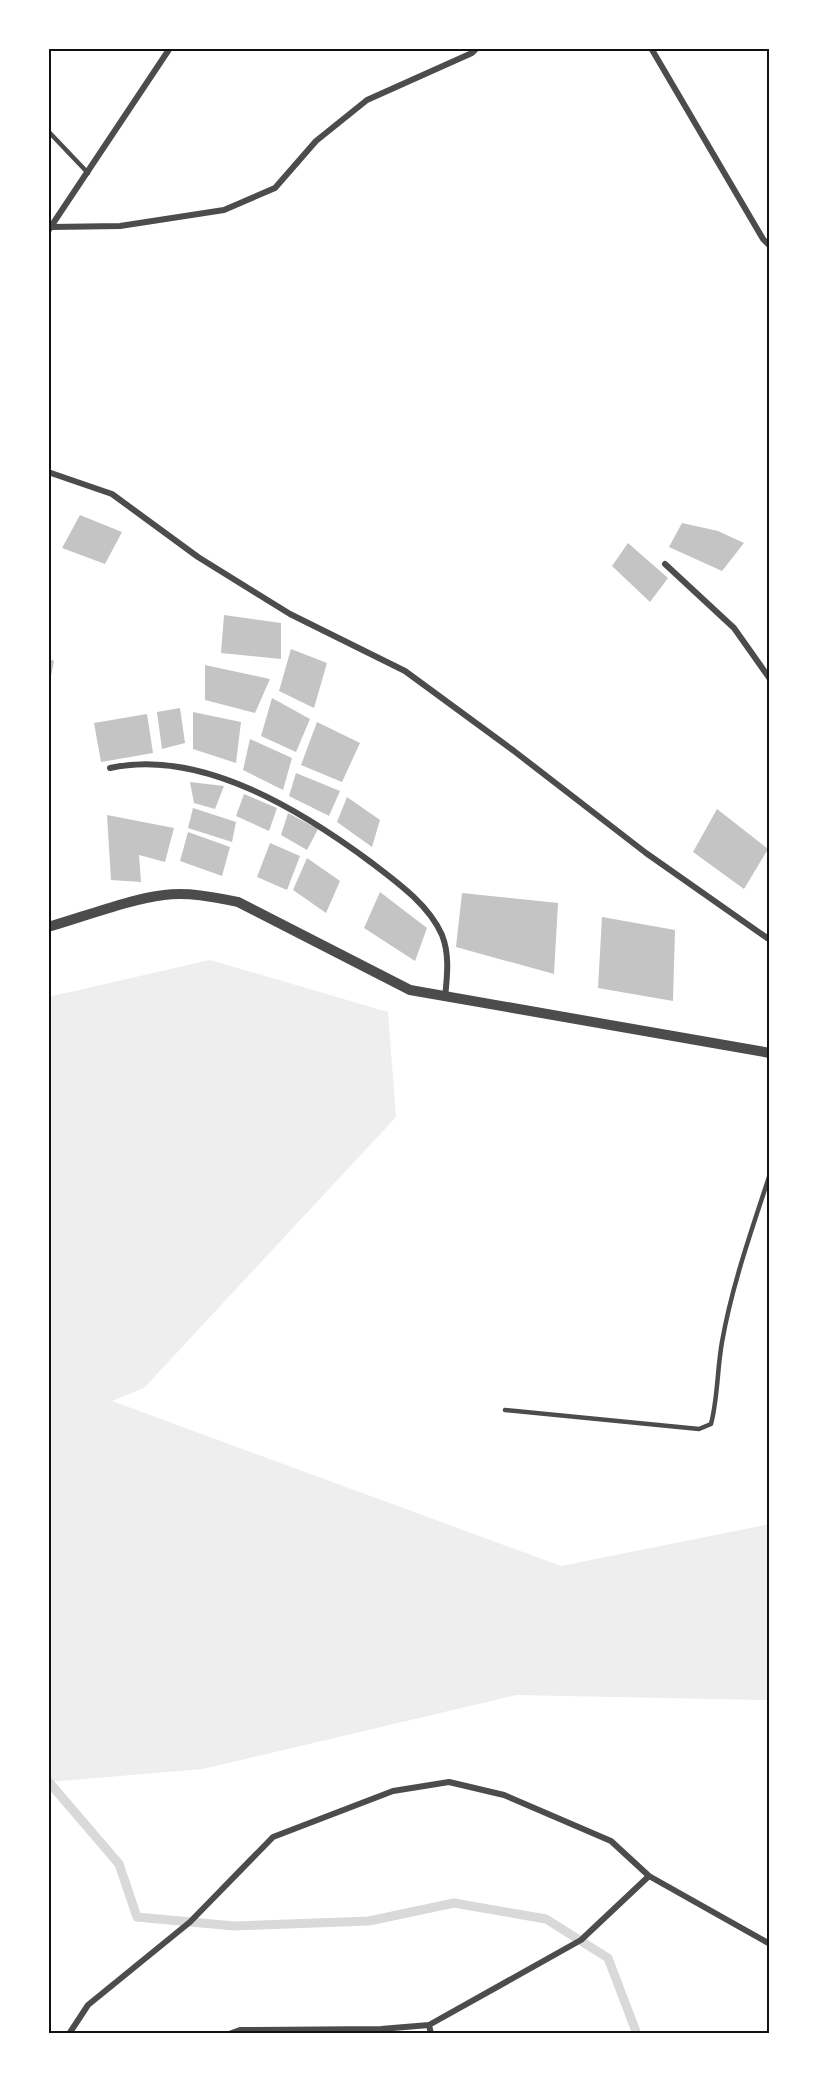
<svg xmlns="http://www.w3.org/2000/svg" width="818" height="2082" viewBox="0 0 818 2082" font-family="'IBM Plex Sans',sans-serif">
	<rect width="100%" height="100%" fill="#fff"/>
	<path fill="#eee" d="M210 960 388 1012 396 1117 144 1388 112 1401 561 1566 770 1524V1700L516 1695 203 1769 48 1782V997Z"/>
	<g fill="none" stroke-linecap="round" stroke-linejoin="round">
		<path stroke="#d9d9d9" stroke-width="9" d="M48 1781 119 1864 137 1917 234 1926 369 1921 454 1903 546 1919 608 1958 637 2034"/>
	</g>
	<path fill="#c4c4c4" d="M80 515 122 532 105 564 62 548Z
		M682 523 718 531 744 543 722 571 669 547Z
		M628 543 668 578 650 602 612 566Z
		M224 615 281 623V659L221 653Z
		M291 649 327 663 314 708 279 691Z
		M48 658 54 661 49 687H48Z
		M205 665 270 679 255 713 205 700Z
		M272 698 310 719 296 752 261 736Z
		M180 708 185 743 162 749 157 712Z
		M193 712 241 722 236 763 193 749Z
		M147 714 153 753 101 762 94 723Z
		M317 722 360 743 342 782 301 765Z
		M250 739 292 758 283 790 243 770Z
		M296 773 340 791 329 816 289 796Z
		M190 782 224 786 215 809 194 803Z
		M244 794 277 808 269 831 236 816Z
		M347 797 380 820 372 847 337 822Z
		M193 808 236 822 232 842 188 828Z
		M717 809 768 849 744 889 693 852Z
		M288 813 318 829 307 850 281 835Z
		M107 815 174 828 165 862 139 855 141 882 111 880Z
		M188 832 230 847 222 876 180 861Z
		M270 843 300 856 287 890 257 877Z
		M307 858 340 881 326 913 293 890Z
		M380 892 427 928 415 961 364 928Z
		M462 893 558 903 554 974 456 947Z
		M602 917 675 930 673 1001 598 988Z"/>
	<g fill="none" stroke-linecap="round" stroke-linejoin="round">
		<path stroke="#4c4c4c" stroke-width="4.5" d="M48 131 88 173
			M505 1410 699 1429 711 1424C718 1397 717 1370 722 1342 732 1285 752 1229 770 1174"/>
		<path stroke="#4c4c4c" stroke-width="6" d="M651 48 763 239 770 246
			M52 227 120 226 224 210 275 188 316 141 367 100 472 53 477 48
			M48 231 170 48
			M48 472 112 494 198 557 290 614 405 671 514 751 646 853 770 940
			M665 564 734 628 770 679
			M110 768C201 748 302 811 372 863 397 882 429 905 442 935 450 955 447 977 445 998
			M429 2025 431 2034
			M69 2034 88 2005 190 1922 273 1837 393 1791 449 1782 504 1795 611 1841 649 1876 770 1944
			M229 2034 240 2030 381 2029 429 2025 581 1940 649 1876"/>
		<path stroke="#4c4c4c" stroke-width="10" d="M48 927C83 917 130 899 164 895 189 892 213 897 238 902L410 990 770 1053"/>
	</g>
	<rect width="818" height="2082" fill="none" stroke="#ffffff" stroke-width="99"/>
	<rect x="50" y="50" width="718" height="1982" fill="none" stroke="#111" stroke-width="2"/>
</svg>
